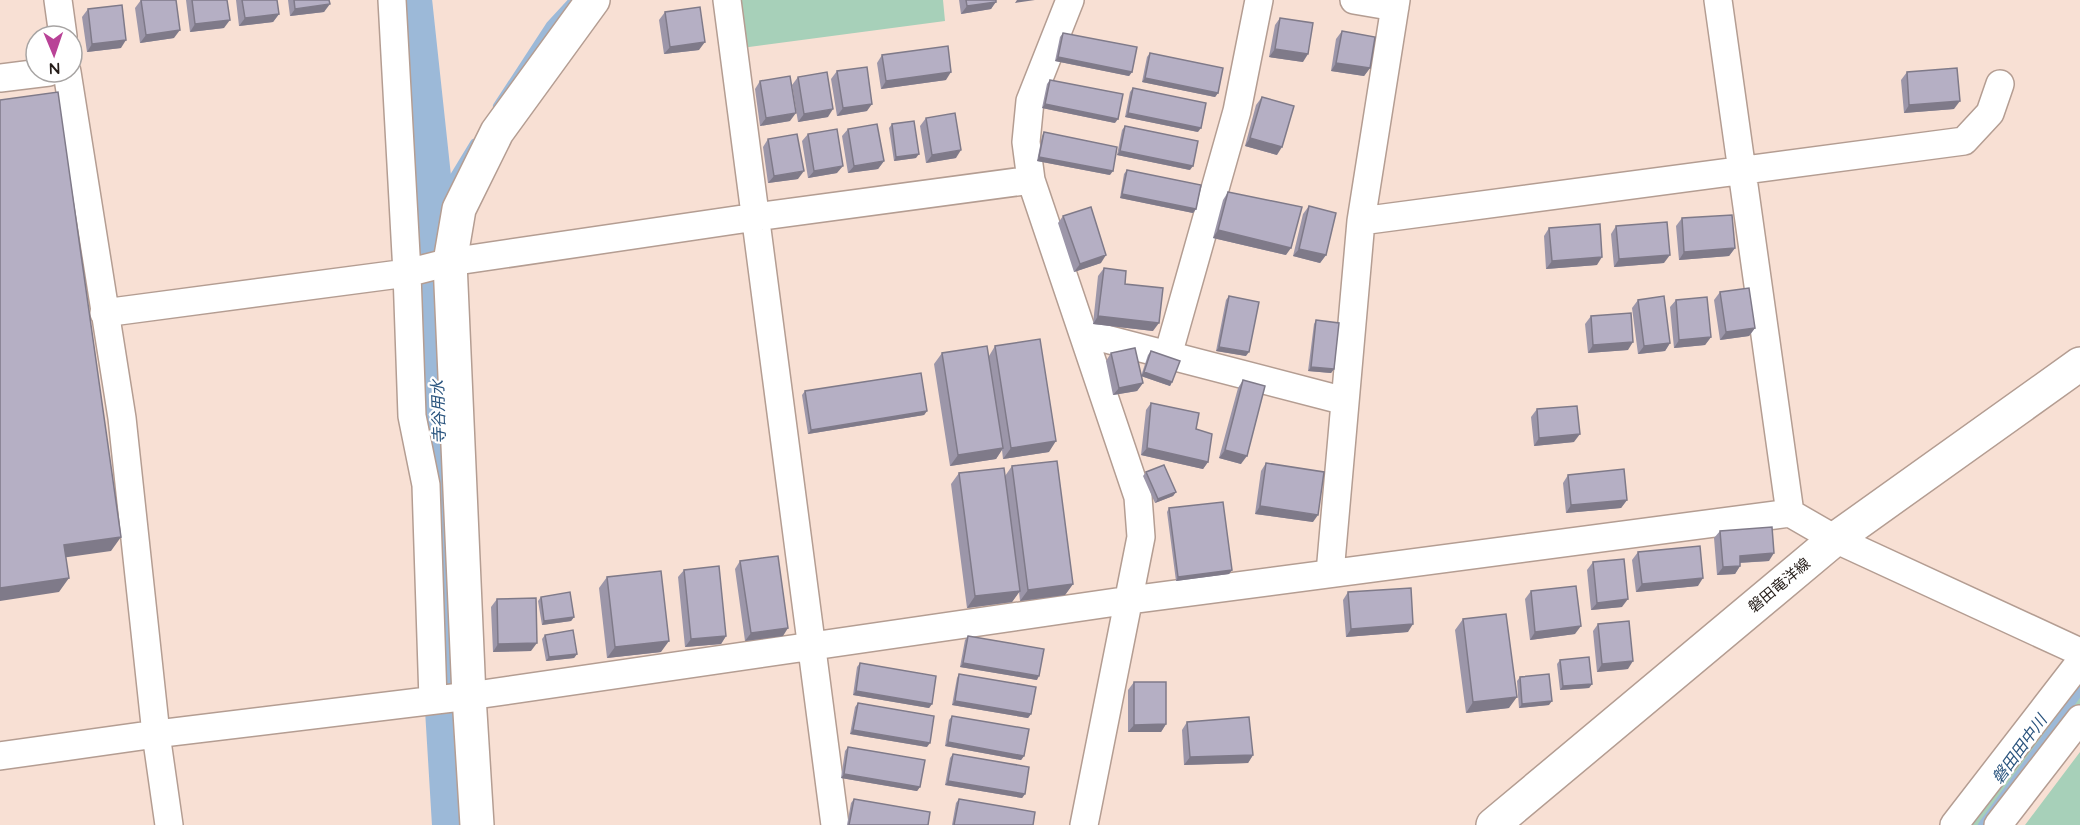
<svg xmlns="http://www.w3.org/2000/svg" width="2080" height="825" viewBox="0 0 2080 825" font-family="Quicksand,'Noto Sans JP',sans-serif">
	<rect width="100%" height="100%" fill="#f8e0d4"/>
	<path fill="#a7d0b9" d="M727 0H943L945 21 734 49Z
		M2080 671V723L1998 825H1962Z
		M2080 752V825H2025Z"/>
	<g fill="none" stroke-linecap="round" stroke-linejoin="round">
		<path stroke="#9cb9d8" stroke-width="8" d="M497 106 550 25 573 0
			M431 214 474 143
			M1982 825 2080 691"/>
		<path stroke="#9cb9d8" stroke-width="48" d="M408 0 431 214 430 249 447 676 456 825"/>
		<g stroke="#b49d92" stroke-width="30">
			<path id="street" d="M58 0 63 36
				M392 0 407 273 412 416 426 485 433 700
				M727 0 835 825
				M1070 0 1030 101 1026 142 1031 180 1138 497 1141 537 1084 825
				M1354 0 1395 7
				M1718 0 1790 513 1835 539 2080 652
				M67 72 122 418 156 734 169 825
				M0 78 49 72
				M1361 221 1964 141 1990 113 2000 84
				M104 313 407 273 450 262 756 217 1031 180
				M1083 333 1345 401
				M1168 355 1237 111 1259 0
				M1330 573 1361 221 1396 0
				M0 756 156 734 469 696 1130 600 1790 513
				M1954 825 2080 662
				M1998 825 2080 719"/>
		</g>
		<g stroke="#b49d92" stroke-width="36">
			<path id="secondary" d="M477 825 469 696 450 262 459 209 497 132 593 0
				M1493 825 1835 539 2080 364"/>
		</g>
		<use href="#street" stroke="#fff" stroke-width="27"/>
		<use href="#secondary" stroke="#fff" stroke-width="33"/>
	</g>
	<path fill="#9c96a9" d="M141 0 174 38 140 43 135 8Z
		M186 0H227L224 28 190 32Z
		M236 0H277L279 14 273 22 239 26Z
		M288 0H329L324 12 290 16Z
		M959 0H996L991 9 961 14Z
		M88 9 121 48 87 52 82 17Z
		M665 12 699 50 664 54 659 20Z
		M1280 18 1303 62 1269 57 1275 25Z
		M1342 31 1370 68 1364 76 1331 71 1336 39Z
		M1063 33 1132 72 1129 76 1055 61 1060 37Z
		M1150 53 1218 93 1215 97 1142 82 1147 57Z
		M882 55 946 80 881 89 877 63Z
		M837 71 867 111 837 116 831 79Z
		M1907 72 1954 109 1904 113 1901 80Z
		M798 77 828 117 798 122 792 85Z
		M1050 80 1115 123 1042 108 1047 84Z
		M760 81 790 121 760 126 755 89Z
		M1133 88 1198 132 1125 117 1130 92Z
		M1262 97 1277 155 1245 146 1256 105Z
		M926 118 956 158 926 163 920 126Z
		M892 124 916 158 894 161 889 128Z
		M1125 126 1190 170 1117 155 1122 130Z
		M848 129 884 161 878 169 848 173 842 136Z
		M1044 132 1110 175 1037 161 1042 136Z
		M808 134 837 173 808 178 802 141Z
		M768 139 798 179 768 183 763 147Z
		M1127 170 1196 209 1193 213 1120 198 1124 174Z
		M1228 192 1286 255 1213 238 1223 200Z
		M1309 206 1326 255 1320 263 1293 256 1303 214Z
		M1063 216 1101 263 1074 272 1058 223Z
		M1682 218 1735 248 1729 256 1679 260 1676 226Z
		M1616 226 1664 263 1614 267 1611 234Z
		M1549 228 1597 265 1546 269 1544 236Z
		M1104 268 1125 284 1153 331 1093 324 1098 276Z
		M1720 292 1755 328 1749 336 1720 340 1714 300Z
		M1229 296 1246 356 1216 351 1226 300Z
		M1638 300 1670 343 1665 351 1638 354 1632 308Z
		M1676 300 1711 337 1705 345 1674 348 1670 307Z
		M1591 316 1628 350 1588 353 1585 324Z
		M1316 320 1334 369 1331 373 1308 371 1314 324Z
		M995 346 1049 452 1003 459 1002 450 996 459 950 466 934 364 942 353 989 356Z
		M1151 351 1172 382 1170 386 1141 376 1143 383 1137 391 1113 395 1106 361 1111 353 1141 376 1148 355Z
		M1243 380 1241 464 1219 458 1238 388Z
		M805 391 927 411 924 415 808 434 802 395Z
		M1151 403 1196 429 1208 462 1203 469 1141 455 1146 410Z
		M1537 409 1574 442 1534 446 1531 417Z
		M1266 463 1313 522 1255 514 1261 471Z
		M1012 466 1073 584 1065 595 1020 601 1019 592 1012 602 967 608 951 484 959 473 1005 476Z
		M1146 472 1176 492 1173 496 1155 503 1143 476Z
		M1568 475 1627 500 1621 508 1566 513 1563 483Z
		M1169 508 1232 570 1229 574 1176 581 1167 512Z
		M1720 531 1769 561 1740 563V566L1735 574 1717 575 1714 538Z
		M1638 552 1698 586 1636 592 1632 560Z
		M740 561 783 636 745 641 735 569Z
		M1593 562 1622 607 1591 610 1587 570Z
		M684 570 726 636 721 644 685 647 678 577Z
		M607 577 661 652 607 658 599 588Z
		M1531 591 1575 634 1530 640 1525 599Z
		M1348 592 1408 632 1346 637 1343 600Z
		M541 597 574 617 571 621 542 625 538 601Z
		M497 599 531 651 493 652 491 607Z
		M1463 619 1509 708 1466 713 1455 630Z
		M1598 624 1628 669 1597 672 1593 631Z
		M545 635 577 654 574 658 546 661 542 639Z
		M968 636 1037 680 960 667 965 640Z
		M1560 660 1592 684 1589 688 1560 690 1557 664Z
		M860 663 932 704 929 708 853 695 857 667Z
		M959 674 1031 714 1028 718 952 705 957 678Z
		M1520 677 1549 705 1519 708 1517 681Z
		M1134 682 1166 724 1161 732H1128V690Z
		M858 703 927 747 850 734 855 707Z
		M952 716 1024 756 1021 760 945 746 949 720Z
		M1187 722 1253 755 1248 763 1184 765 1182 730Z
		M848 747 920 787 917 791 841 778 845 751Z
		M953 754 1025 794 1022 798 945 785 950 758Z
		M854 799 928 825H847L851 803Z
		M959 799 1033 825H952L956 803Z"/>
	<path fill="#7f7a89" d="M1017 0H1035L1015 3Z
		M996 2 991 9 961 14 967 6Z
		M330 4 324 12 290 16 295 9Z
		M279 14 273 22 239 26 245 18Z
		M230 20 224 28 190 32 195 24Z
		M180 30 174 38 140 43 146 35Z
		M126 40 121 48 87 52 92 44Z
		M705 42 699 50 664 54 670 47Z
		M1275 49 1308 54 1303 62 1269 57Z
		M1058 57 1132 72 1129 76 1055 61Z
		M1336 63 1370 68 1364 76 1331 71Z
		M951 72 946 80 881 89 886 81Z
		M1145 78 1218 93 1215 97 1142 82Z
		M1960 101 1954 109 1904 113 1909 105Z
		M872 104 867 111 837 116 843 108Z
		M1045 104 1118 119 1115 123 1042 108Z
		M833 109 828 117 798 122 804 114Z
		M796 113 790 121 760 126 766 118Z
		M1128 113 1201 128 1198 132 1125 117Z
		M1250 138 1282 147 1277 155 1245 146Z
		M961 150 956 158 926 163 932 155Z
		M1120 151 1193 166 1190 170 1117 155Z
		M919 154 916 158 894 161 896 157Z
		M1039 157 1113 171 1110 175 1037 161Z
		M884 161 878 169 848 173 854 166Z
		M843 166 837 173 808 178 814 171Z
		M804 171 798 179 768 183 774 176Z
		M1122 194 1196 209 1193 213 1120 198Z
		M1218 230 1291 248 1286 255 1213 238Z
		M1735 248 1729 256 1679 260 1684 252Z
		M1299 249 1326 255 1320 263 1293 256Z
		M1106 255 1101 263 1074 272 1080 264Z
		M1670 255 1664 263 1614 267 1619 259Z
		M1602 257 1597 265 1546 269 1552 261Z
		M1098 316 1159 323 1153 331 1093 324Z
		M1755 328 1749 336 1720 340 1726 332Z
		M1711 337 1705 345 1674 348 1679 340Z
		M1633 342 1628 350 1588 353 1593 345Z
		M1670 343 1665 351 1638 354 1644 346Z
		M1219 347 1249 352 1246 356 1216 351Z
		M1311 367 1334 369 1331 373 1308 371Z
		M1144 372 1172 382 1170 386 1141 376Z
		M1143 383 1137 391 1113 395 1119 388Z
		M927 411 924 415 808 434 811 430Z
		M1580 434 1574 442 1534 446 1539 438Z
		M1056 441 1049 452 1003 459 1011 448Z
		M1003 448 996 459 950 466 958 455Z
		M1147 448 1208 462 1203 469 1141 455Z
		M1225 450 1247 456 1241 464 1219 458Z
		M1176 492 1173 496 1155 503 1158 499Z
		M1627 500 1621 508 1566 513 1571 505Z
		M1260 506 1318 515 1313 522 1255 514Z
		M121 537 111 551 54 559 64 545Z
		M1774 553 1769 561 1734 563 1740 556Z
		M1740 566 1735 574 1717 575 1723 567Z
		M1232 570 1229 574 1176 581 1178 577Z
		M69 578 59 592 0 601V588Z
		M1703 578 1698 586 1636 592 1642 584Z
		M1073 584 1065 595 1020 601 1028 590Z
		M1020 591 1012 602 967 608 975 596Z
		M1628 599 1622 607 1591 610 1597 603Z
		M574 617 571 621 542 625 544 621Z
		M1413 624 1408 632 1346 637 1351 629Z
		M1581 626 1575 634 1530 640 1535 632Z
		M788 628 783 636 745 641 751 633Z
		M726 636 721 644 685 647 691 639Z
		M669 641 661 652 607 658 615 647Z
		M537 643 531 651 493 652 498 644Z
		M577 654 574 658 546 661 549 657Z
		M1633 661 1628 669 1597 672 1602 664Z
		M963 663 1039 676 1037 680 960 667Z
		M1592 684 1589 688 1560 690 1563 686Z
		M856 691 932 704 929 708 853 695Z
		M1517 697 1509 708 1466 713 1473 702Z
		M955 701 1031 714 1028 718 952 705Z
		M1552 701 1549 705 1519 708 1522 704Z
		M1166 724 1161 732H1128L1134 725Z
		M853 730 930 743 927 747 850 734Z
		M948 742 1024 756 1021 760 945 746Z
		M1253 755 1248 763 1184 765 1190 757Z
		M844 774 920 787 917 791 841 778Z
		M948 781 1025 794 1022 798 945 785Z"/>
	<path fill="#b5afc4" stroke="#7f7a89" stroke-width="1.5" d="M141 0H176L180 30 146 35Z
		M192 0H227L230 20 195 24Z
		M242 0H277L279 14 245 18Z
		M294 0H329L330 4 295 9Z
		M966 0H996V2L967 6Z
		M122 5 126 40 92 44 88 9Z
		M700 7 705 42 670 47 665 12Z
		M1280 18 1313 23 1308 54 1275 49Z
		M1342 31 1375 37 1370 68 1336 63Z
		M1063 33 1137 47 1132 72 1058 57Z
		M948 46 951 72 886 81 882 55Z
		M1150 53 1223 68 1218 93 1145 78Z
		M867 67 872 104 843 108 837 71Z
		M1957 68 1960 101 1909 105 1907 72Z
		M827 72 833 109 804 114 798 77Z
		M790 76 796 113 766 118 760 81Z
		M1050 80 1123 94 1118 119 1045 104Z
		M1133 88 1206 103 1201 128 1128 113Z
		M58 92 121 537 64 545 69 578 0 588V100Z
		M1262 97 1294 106 1282 147 1250 138Z
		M955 113 961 150 932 155 926 118Z
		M914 121 919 154 896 157 892 124Z
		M877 124 884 161 854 166 848 129Z
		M1125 126 1198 141 1193 166 1120 151Z
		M837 129 843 166 814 171 808 134Z
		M1044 132 1117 147 1113 171 1039 157Z
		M797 134 804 171 774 176 768 139Z
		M1127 170 1201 185 1196 209 1122 194Z
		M1228 192 1302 207 1291 248 1218 230Z
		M1309 206 1336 213 1326 255 1299 249Z
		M1091 207 1106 255 1080 264 1063 216Z
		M1732 215 1735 248 1684 252 1682 218Z
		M1667 222 1670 255 1619 259 1616 226Z
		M1600 224 1602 257 1552 261 1549 228Z
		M1104 268 1126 271 1125 284 1163 288 1159 323 1098 316Z
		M1749 288 1755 328 1726 332 1720 292Z
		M1229 296 1259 302 1249 352 1219 347Z
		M1664 296 1670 343 1644 346 1638 300Z
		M1707 297 1711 337 1679 340 1676 300Z
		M1631 313 1633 342 1593 345 1591 316Z
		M1316 320 1339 323 1334 369 1311 367Z
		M1040 339 1056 441 1011 448 995 346Z
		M987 346 1003 448 958 455 942 353Z
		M1135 348 1143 383 1119 388 1111 353Z
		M1151 351 1180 361 1172 382 1144 372Z
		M921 373 927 411 811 430 805 391Z
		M1243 380 1265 386 1247 456 1225 450Z
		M1151 403 1199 413 1196 429 1212 434 1208 462 1147 448Z
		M1577 406 1580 434 1539 438 1537 409Z
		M1057 461 1073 584 1028 590 1012 466Z
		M1266 463 1324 472 1318 515 1260 506Z
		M1164 465 1176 492 1158 499 1146 472Z
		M1004 468 1020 591 975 596 959 473Z
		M1624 469 1627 500 1571 505 1568 475Z
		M1223 502 1232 570 1178 577 1169 508Z
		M1772 527 1774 553 1740 556V566L1723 567 1720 531Z
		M1700 546 1703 578 1642 584 1638 552Z
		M778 556 788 628 751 633 740 561Z
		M1624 559 1628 599 1597 603 1593 562Z
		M719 566 726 636 691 639 684 570Z
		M661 571 669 641 615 647 607 577Z
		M1576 586 1581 626 1535 632 1531 591Z
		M1411 588 1413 624 1351 629 1348 592Z
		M570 592 574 617 544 621 541 597Z
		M536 598 537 643 498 644 497 599Z
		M1506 614 1517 697 1473 702 1463 619Z
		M1629 621 1633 661 1602 664 1598 624Z
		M573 630 577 654 549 657 545 635Z
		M968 636 1044 649 1039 676 963 663Z
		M1589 657 1592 684 1563 686 1560 660Z
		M860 663 936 676 932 704 856 691Z
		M959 674 1036 687 1031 714 955 701Z
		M1549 674 1552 701 1522 704 1520 677Z
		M1134 682H1166V724L1134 725Z
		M858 703 934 716 930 743 853 730Z
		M952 716 1029 729 1024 756 948 742Z
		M1249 717 1253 755 1190 757 1187 722Z
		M848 747 925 760 920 787 844 774Z
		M953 754 1029 767 1025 794 948 781Z
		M854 799 930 812 928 825H849Z
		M959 799 1035 812 1033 825H954Z"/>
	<g text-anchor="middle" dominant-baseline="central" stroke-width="4.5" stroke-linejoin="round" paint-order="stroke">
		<g font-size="15" fill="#241c18" stroke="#fff">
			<text transform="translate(1779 585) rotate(-40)">磐田竜洋線</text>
		</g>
		<g font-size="16" font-style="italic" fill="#2a547e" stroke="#fff">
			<text transform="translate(438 412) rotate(-92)">寺谷用水</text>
			<text transform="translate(2019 749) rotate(-54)">磐田田中川</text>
		</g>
	</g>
	<g transform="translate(54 54) rotate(178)"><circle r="28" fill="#ffffff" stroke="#a7a4a3" stroke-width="1.5"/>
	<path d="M0-4.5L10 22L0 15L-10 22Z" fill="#b94297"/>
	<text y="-9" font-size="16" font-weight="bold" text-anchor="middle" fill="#241c18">N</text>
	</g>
</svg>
